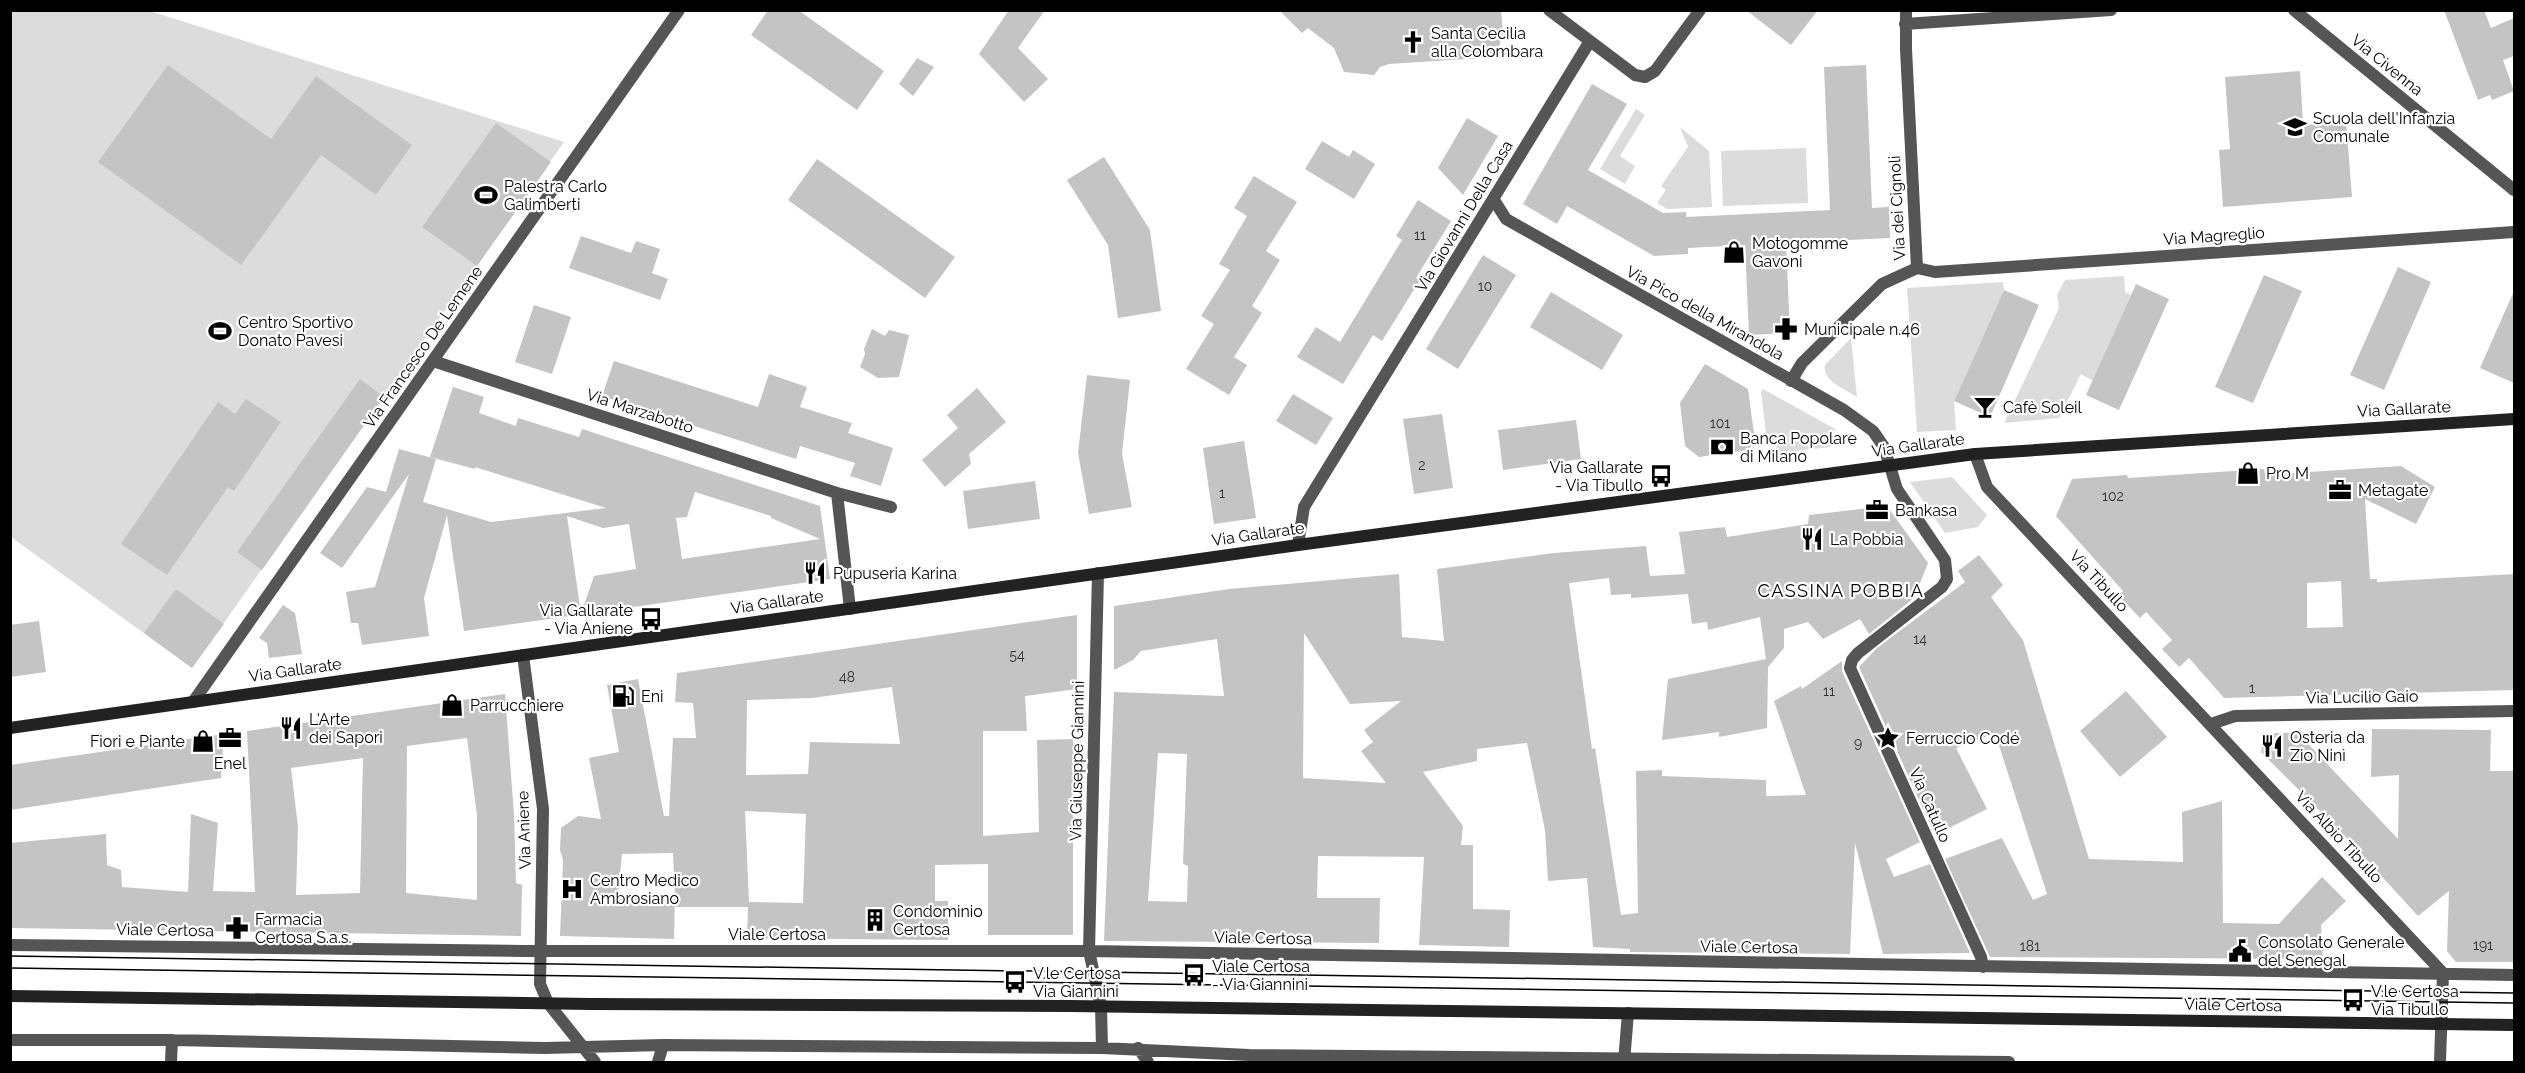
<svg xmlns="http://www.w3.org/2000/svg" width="2525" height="1073" viewBox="0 0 2525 1073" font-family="Raleway,sans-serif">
	<rect width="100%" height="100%" fill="#fff"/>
	<path fill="#dcdcdc" d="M10 11H150L564 142 192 668 11 537Z
		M1636 109 1645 115 1620 156 1635 166 1625 184 1600 169Z
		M1680 127 1709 151 1712 207 1667 209 1657 203 1666 190 1661 186 1688 147Z
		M1806 148 1808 203 1723 206 1721 151Z
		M2124 276 2125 292 2131 295 2093 381 2081 374 2059 418 2004 423 2059 308 2057 295 2065 280Z
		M2003 282 2004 290 1954 401 1956 430 1917 432 1907 288Z
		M1851 338 1857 397C1845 389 1822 381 1825 365Z
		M1763 389 1835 429 1830 447 1777 453 1776 440 1767 441 1761 392Z
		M1952 477 1987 515 1978 527 1945 533 1910 482Z"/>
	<path fill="#c4c4c4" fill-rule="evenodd" d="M768 10H798L884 71 857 110 751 35Z
		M1009 10H1045L1018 48 1048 79 1024 102 979 54Z
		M1279 10H1501L1503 33 1496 57 1389 64 1380 67 1374 75 1344 72 1334 48 1308 28 1302 33Z
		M1746 10H1818L1791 45Z
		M2444 10H2484L2491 28 2514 18V56L2503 60 2514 91 2492 100 2490 95 2478 100Z
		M917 58 934 67 913 96 899 84Z
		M168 65 271 139 316 76 412 145 376 195 321 155 241 265 98 162Z
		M1866 65 1872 208 1889 207 1890 238 1786 243 1790 333 1749 335 1745 245 1688 248V254L1654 256 1567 206 1557 224 1523 204 1592 84 1627 104 1588 170 1663 213 1686 212V217L1830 210 1824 67Z
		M2300 71 2303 124 2346 121 2352 197 2223 207 2219 150 2230 149 2225 77Z
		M1467 118 1498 136 1463 195 1438 168Z
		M496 123 551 162 477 266 422 227Z
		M1322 141 1349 157 1353 150 1375 164 1354 199 1305 169Z
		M1104 157 1150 230 1161 311 1118 318 1108 245 1067 180Z
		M817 159 955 257 925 298 788 200Z
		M1254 176 1297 202 1266 251 1280 260 1252 306 1262 313 1234 357 1247 365 1229 395 1186 369 1214 324 1201 316 1230 270 1219 264 1247 216 1234 208Z
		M1418 200 1451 221 1416 278 1420 280 1382 341 1373 335 1343 384 1297 357 1316 327 1340 342 1402 240 1396 236Z
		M581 236 631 253 636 241 660 249 652 273 668 279 660 300 569 268Z
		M1483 255 1516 275 1458 369 1426 349Z
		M2398 267 2431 282 2384 390 2350 375Z
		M2264 275 2302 291 2253 403 2215 387Z
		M2136 284 2169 299 2119 410 2086 395Z
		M2004 290 2039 305 1990 417 1954 401Z
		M2514 291V383L2480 368Z
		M1551 292 1623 335 1602 370 1530 327Z
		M534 305 571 317 552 374 515 362Z
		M872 329 885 336 889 330 909 335 899 377 878 378 860 367 865 354 864 349Z
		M614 361 758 407 769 374 807 387 800 407 852 423 848 433 893 448 881 486 850 476 855 463 800 446 796 459 602 396Z
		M1705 364 1748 389 1755 441 1748 450 1699 457 1685 446 1680 403Z
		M1087 375 1130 380 1122 454 1132 507 1089 514 1078 453Z
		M360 379 384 397 262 570 237 552Z
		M453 387 484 397 479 413 516 426 518 418 579 437 582 429 820 506 830 579 464 631 447 515 424 598 429 636 362 645 358 623H351L346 592 375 587 409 474 342 568 320 553 367 487 386 492 399 449 436 459 423 502 491 522 606 508 475 467V469L430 457ZM695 492 771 516V518L820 539 682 559 676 518 687 517ZM567 516 603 528 629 524 636 569 594 576 581 614Z
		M977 388 1006 422 969 454 971 464 945 487 922 460 958 428 947 415Z
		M1293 394 1333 418 1316 445 1276 421Z
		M246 399 281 422 234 491 228 487 167 575 121 544 218 402 235 414Z
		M1442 414 1453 488 1414 494 1403 419Z
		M1576 420 1581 459 1503 470 1498 430Z
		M1244 441 1256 518 1214 524 1203 448Z
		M2401 466 2435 487 2416 524 2365 499 2370 579H2377V582L2514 574V690L2224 698 2189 658 2179 667 2162 649 2172 640 2146 612 2140 618 2119 596 2123 591 2056 516 2072 479 2127 475 2128 478 2264 469 2265 475ZM2341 581 2343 627 2307 628V583Z
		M1035 481 1040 519 968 529 963 491Z
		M1887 506 1928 563 1914 598 1869 634 1860 619 1823 639 1808 622 1784 629V648L1768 667 1767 728 1719 737V732L1662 740 1668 679 1766 659 1760 617 1708 630 1707 622 1692 624 1688 594 1631 598V594L1611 595 1609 578 1569 583 1592 749 1595 748 1621 915 1638 913 1636 771 1662 770V776L1766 780V796L1806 795 1774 701 1801 686 1802 689 1842 661V671L1920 842 1886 859 1894 877 1930 864 1970 953 1883 954 1855 843 1850 954 1630 952V949L1593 947 1587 878 1548 881 1545 830 1527 743 1477 749V761L1423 772 1463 826 1461 845H1473V909L1510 910 1509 947 1419 945 1424 857 1318 856 1317 898H1380L1379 943 1104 941 1114 692 1224 696 1217 639 1141 651 1133 660 1114 670V606L1229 589 1399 574 1402 637 1444 641 1437 569 1554 553 1646 546 1650 576 1685 574 1679 532 1725 527 1727 537 1808 524 1809 515ZM1304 633 1350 704 1401 701 1364 730 1373 742 1361 751 1386 783 1303 778ZM1158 753 1187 754 1183 864 1188 866 1187 902 1148 901Z
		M1979 555 2003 585 1991 597 2023 640 2089 859 2183 862 2182 812 2222 801 2223 923 2279 924 2322 877 2346 901 2321 925 2323 959 1990 957 1945 859 2002 838 2033 900 2047 894 1995 733 1956 748 1987 809 1935 835 1859 667 1877 648 1965 582 1958 571Z
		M176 589 224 624 192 668 144 633Z
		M283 605 295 613 302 654 269 658 267 643 259 638Z
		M1077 615V689L1025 696 1027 731H983V836L1039 832 1037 740 1073 739V935H988V864L935 865V901H948V940L747 938 748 907H675V898L674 939 560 936 563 860 560 850 561 828 578 816 601 819 589 758 619 752 607 685 638 679 664 816H669L673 738H696L693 703 675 702 677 673ZM892 687 900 744 810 742 808 774 746 775 747 700 812 698ZM745 811 806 814 803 903 749 902ZM673 853 675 897 618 896 622 854Z
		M39 621 46 672 10 677V625Z
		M2126 691 2167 737 2120 777 2080 731Z
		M505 694 514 815 516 883 522 885 521 936 10 928V843L106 834 107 865 121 870 122 887 188 892 191 814 218 823 213 891 255 892 247 731ZM467 738 477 815V900L406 893 407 746ZM363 758 360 893 296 895 298 827 291 768Z
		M2372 729 2491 730 2490 771H2514V962H2456L2447 951 2449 891 2418 916 2340 831 2261 752 2265 733H2298L2398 839 2399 775 2371 777Z
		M224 734 221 778 10 810V765Z"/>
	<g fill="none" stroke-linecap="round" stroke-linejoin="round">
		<path stroke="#555" stroke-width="12" d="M1549 10 1635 75 1645 77 1655 71 1700 10
			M1906 10V49L1917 268
			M2294 10 2514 190
			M1905 24 2111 10
			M1494 200 1506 219 1844 410 1873 431 1884 447 1897 489 1945 560 1947 579 1942 587 1858 653 1852 660 1850 668 1981 957 1983 967
			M1917 268 1935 272 2514 232
			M433 361 837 493 891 507
			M1791 381 1802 363 1882 284 1917 268
			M1975 454 1987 487 2443 973 2440 1062
			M837 493 850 609
			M1298 545 1304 507 1590 41
			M1098 573 1089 951 1101 1006 1102 1048
			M523 655 543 809 540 984 548 1003 595 1062
			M193 702 679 10
			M2211 724 2235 716 2514 711
			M10 945 524 951H1089L2514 975
			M10 1040H172L545 1048 663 1045 1102 1048 1249 1055 2009 1062
			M1138 1048 1148 1062
			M171 1062 172 1040
			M658 1062 663 1045
			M1624 1062 1628 1013"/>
		<path stroke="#222" stroke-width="12" d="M10 728 1298 545 1975 454 2514 419
			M10 996 592 1004 1070 1006 2514 1025"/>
		<path stroke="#000" stroke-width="1.5" d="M10 956 2514 993
			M10 968 2514 1003"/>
	</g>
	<defs>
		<g id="church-bare" transform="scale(1.8)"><path d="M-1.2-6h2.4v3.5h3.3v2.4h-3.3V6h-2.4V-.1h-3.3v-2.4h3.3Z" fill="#000" stroke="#fff" stroke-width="2.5" paint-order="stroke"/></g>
		<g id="school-bare" transform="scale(1.8)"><path d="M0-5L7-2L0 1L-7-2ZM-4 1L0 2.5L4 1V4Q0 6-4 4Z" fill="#000" stroke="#fff" stroke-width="2.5" paint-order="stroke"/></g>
		<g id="stadium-bare" transform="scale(1.8)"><path d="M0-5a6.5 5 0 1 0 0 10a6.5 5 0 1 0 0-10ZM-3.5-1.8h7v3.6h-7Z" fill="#000" stroke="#fff" stroke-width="2.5" paint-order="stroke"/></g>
		<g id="shop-bare" transform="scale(1.8)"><path d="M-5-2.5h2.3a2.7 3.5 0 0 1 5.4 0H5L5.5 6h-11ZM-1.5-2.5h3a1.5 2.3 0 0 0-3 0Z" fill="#000" stroke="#fff" stroke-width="2.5" paint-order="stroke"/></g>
		<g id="pharmacy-bare" transform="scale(1.8)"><path d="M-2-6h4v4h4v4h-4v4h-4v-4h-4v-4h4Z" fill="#000" stroke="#fff" stroke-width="2.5" paint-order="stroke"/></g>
		<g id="bar-bare" transform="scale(1.8)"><path d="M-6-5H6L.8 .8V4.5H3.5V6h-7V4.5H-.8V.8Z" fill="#000" stroke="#fff" stroke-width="2.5" paint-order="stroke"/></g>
		<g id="bank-bare" transform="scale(1.8)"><path d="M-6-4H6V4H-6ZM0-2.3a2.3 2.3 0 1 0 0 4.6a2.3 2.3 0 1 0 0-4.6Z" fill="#000" stroke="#fff" stroke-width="2.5" paint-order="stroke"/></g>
		<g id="bus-bare" transform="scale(1.8)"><path d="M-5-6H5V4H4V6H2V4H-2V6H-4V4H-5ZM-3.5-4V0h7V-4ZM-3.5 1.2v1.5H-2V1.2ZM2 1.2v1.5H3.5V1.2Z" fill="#000" stroke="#fff" stroke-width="2.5" paint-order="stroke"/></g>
		<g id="office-bare" transform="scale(1.8)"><path d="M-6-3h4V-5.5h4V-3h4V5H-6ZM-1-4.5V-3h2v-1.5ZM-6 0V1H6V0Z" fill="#000" stroke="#fff" stroke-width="2.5" paint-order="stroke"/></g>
		<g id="restaurant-bare" transform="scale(1.8)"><path d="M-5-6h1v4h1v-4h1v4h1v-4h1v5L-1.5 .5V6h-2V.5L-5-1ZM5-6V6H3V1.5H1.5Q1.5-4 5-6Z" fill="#000" stroke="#fff" stroke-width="2.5" paint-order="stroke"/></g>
		<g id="fuel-bare" transform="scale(1.8)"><path d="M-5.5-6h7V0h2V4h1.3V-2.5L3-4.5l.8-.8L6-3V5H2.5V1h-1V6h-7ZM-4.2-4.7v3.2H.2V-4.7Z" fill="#000" stroke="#fff" stroke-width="2.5" paint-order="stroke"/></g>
		<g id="sight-bare" transform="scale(1.8)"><path d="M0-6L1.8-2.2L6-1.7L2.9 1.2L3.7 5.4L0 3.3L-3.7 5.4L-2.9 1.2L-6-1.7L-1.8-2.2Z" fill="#000" stroke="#fff" stroke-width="2.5" paint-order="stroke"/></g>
		<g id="hospital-bare" transform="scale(1.8)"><path d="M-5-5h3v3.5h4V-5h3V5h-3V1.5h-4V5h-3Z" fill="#000" stroke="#fff" stroke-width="2.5" paint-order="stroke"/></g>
		<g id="building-bare" transform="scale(1.8)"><path d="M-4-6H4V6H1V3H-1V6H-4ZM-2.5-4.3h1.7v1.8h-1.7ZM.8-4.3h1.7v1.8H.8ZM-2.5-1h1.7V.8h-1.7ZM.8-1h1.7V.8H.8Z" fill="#000" stroke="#fff" stroke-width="2.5" paint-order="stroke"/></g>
		<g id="civic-bare" transform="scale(1.8)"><path d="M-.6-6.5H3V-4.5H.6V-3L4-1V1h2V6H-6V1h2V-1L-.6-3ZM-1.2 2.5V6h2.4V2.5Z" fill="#000" stroke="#fff" stroke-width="2.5" paint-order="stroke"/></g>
	</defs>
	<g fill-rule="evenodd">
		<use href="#church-bare" x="1413" y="42"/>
		<use href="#school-bare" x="2295" y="127"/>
		<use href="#stadium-bare" x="486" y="195"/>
		<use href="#shop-bare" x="1734" y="252"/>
		<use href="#pharmacy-bare" x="1786" y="329"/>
		<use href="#stadium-bare" x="220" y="331"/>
		<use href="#bar-bare" x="1985" y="407"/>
		<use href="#bank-bare" x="1722" y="447"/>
		<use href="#shop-bare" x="2248" y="473"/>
		<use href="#bus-bare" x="1661" y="476"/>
		<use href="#office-bare" x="2340" y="490"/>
		<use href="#office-bare" x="1877" y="510"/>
		<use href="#restaurant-bare" x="1812" y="539"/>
		<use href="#restaurant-bare" x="815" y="573"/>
		<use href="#bus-bare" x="651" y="619"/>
		<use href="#fuel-bare" x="623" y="696"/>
		<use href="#shop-bare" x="452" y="705"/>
		<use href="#restaurant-bare" x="291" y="728"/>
		<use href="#office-bare" x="230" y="738"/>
		<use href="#sight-bare" x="1888" y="738"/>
		<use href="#shop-bare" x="203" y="741"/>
		<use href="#restaurant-bare" x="2272" y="746"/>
		<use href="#hospital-bare" x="572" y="889"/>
		<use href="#building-bare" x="875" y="920"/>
		<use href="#pharmacy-bare" x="237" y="928"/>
		<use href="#civic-bare" x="2240" y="951"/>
		<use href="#bus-bare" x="1194" y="975"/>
		<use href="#bus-bare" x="1015" y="982"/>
		<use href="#bus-bare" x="2353" y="1000"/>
	</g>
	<g text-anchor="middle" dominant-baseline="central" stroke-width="4.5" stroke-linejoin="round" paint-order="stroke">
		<g font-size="14" fill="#313131">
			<text x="1420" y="235">11</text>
			<text x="1485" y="286">10</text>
			<text x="1720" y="423">101</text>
			<text x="1422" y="465">2</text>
			<text x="1222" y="493">1</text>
			<text x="2113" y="496">102</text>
			<text x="1920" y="639">14</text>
			<text x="1017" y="655">54</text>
			<text x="847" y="677">48</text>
			<text x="2252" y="688">1</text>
			<text x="1829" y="691">11</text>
			<text x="1858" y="743">9</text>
			<text x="2483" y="945">191</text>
			<text x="2030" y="946">181</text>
		</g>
		<g font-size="16" fill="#000" stroke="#fff" text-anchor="start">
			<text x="1431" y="33">Santa Cecilia<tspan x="1431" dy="18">alla Colombara</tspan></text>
			<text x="2313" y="118">Scuola dell'Infanzia<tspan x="2313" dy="18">Comunale</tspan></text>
			<text x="504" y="186">Palestra Carlo<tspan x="504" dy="18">Galimberti</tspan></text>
			<text x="1752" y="243">Motogomme<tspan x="1752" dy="18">Gavoni</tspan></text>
			<text x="238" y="322">Centro Sportivo<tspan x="238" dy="18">Donato Pavesi</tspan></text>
			<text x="1804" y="329">Municipale n.46</text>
			<text x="2003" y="407">Cafè Soleil</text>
			<text x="1740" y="438">Banca Popolare<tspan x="1740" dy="18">di Milano</tspan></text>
			<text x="1643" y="467" text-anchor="end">Via Gallarate<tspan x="1643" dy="18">- Via Tibullo</tspan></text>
			<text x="2266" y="473">Pro M</text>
			<text x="2358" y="490">Metagate</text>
			<text x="1895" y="510">Bankasa</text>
			<text x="1830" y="539">La Pobbia</text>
			<text x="833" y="573">Pupuseria Karina</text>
			<text x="633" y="610" text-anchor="end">Via Gallarate<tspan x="633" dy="18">- Via Aniene</tspan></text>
			<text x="641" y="696">Eni</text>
			<text x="470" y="705">Parrucchiere</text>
			<text x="309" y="719">L'Arte<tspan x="309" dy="18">dei Sapori</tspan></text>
			<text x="2290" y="737">Osteria da<tspan x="2290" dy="18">Zio Ninì</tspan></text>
			<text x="1906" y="738">Ferruccio Codé</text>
			<text x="185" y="741" text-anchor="end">Fiori e Piante</text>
			<text x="230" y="763" text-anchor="middle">Enel</text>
			<text x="590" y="880">Centro Medico<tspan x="590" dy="18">Ambrosiano</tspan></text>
			<text x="893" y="911">Condominio<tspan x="893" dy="18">Certosa</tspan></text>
			<text x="255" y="919">Farmacia<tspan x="255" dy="18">Certosa S.a.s.</tspan></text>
			<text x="2258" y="942">Consolato Generale<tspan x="2258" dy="18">del Senegal</tspan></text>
			<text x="1212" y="966">Viale Certosa<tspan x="1212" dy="18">- Via Giannini</tspan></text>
			<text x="1033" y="973">V.le Certosa<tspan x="1033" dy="18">Via Giannini</tspan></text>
			<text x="2371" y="991">V.le Certosa<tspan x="2371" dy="18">Via Tibullo</tspan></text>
		</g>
		<g font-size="16" fill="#000" stroke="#fff">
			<text transform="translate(2387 65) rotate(39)">Via Civenna</text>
			<text transform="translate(1897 208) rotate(-93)">Via dei Cignoli</text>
			<text transform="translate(1464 216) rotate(-59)">Via Giovanni Della Casa</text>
			<text transform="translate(2214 236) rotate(-4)">Via Magreglio</text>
			<text transform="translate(1705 313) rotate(29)">Via Pico della Mirandola</text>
			<text transform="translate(423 347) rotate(-55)">Via Francesco De Lemene</text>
			<text transform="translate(2404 409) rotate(-3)">Via Gallarate</text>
			<text transform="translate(640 411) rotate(18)">Via Marzabotto</text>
			<text transform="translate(1918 445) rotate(-8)">Via Gallarate</text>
			<text transform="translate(1258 534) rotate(-8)">Via Gallarate</text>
			<text transform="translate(2099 581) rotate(47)">Via Tibullo</text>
			<text transform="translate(777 602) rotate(-8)">Via Gallarate</text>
			<text transform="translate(295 670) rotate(-8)">Via Gallarate</text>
			<text transform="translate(2362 697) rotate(-1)">Via Lucilio Gaio</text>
			<text transform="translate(1077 761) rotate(-89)">Via Giuseppe Giannini</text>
			<text transform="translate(1930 805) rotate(66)">Via Catullo</text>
			<text transform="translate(524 830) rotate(-92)">Via Aniene</text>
			<text transform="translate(2339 837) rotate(47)">Via Albio Tibullo</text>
			<text transform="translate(165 930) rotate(1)">Viale Certosa</text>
			<text x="777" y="934">Viale Certosa</text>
			<text transform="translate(1263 938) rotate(1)">Viale Certosa</text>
			<text transform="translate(1749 947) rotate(1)">Viale Certosa</text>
			<text transform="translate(2233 1005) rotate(1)">Viale Certosa</text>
		</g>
		<g font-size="18" letter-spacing="1.5" fill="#000" stroke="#fff">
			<text x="1841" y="590">CASSINA POBBIA</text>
		</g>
	</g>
	<rect width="2525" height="1073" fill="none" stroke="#000000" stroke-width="24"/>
</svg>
